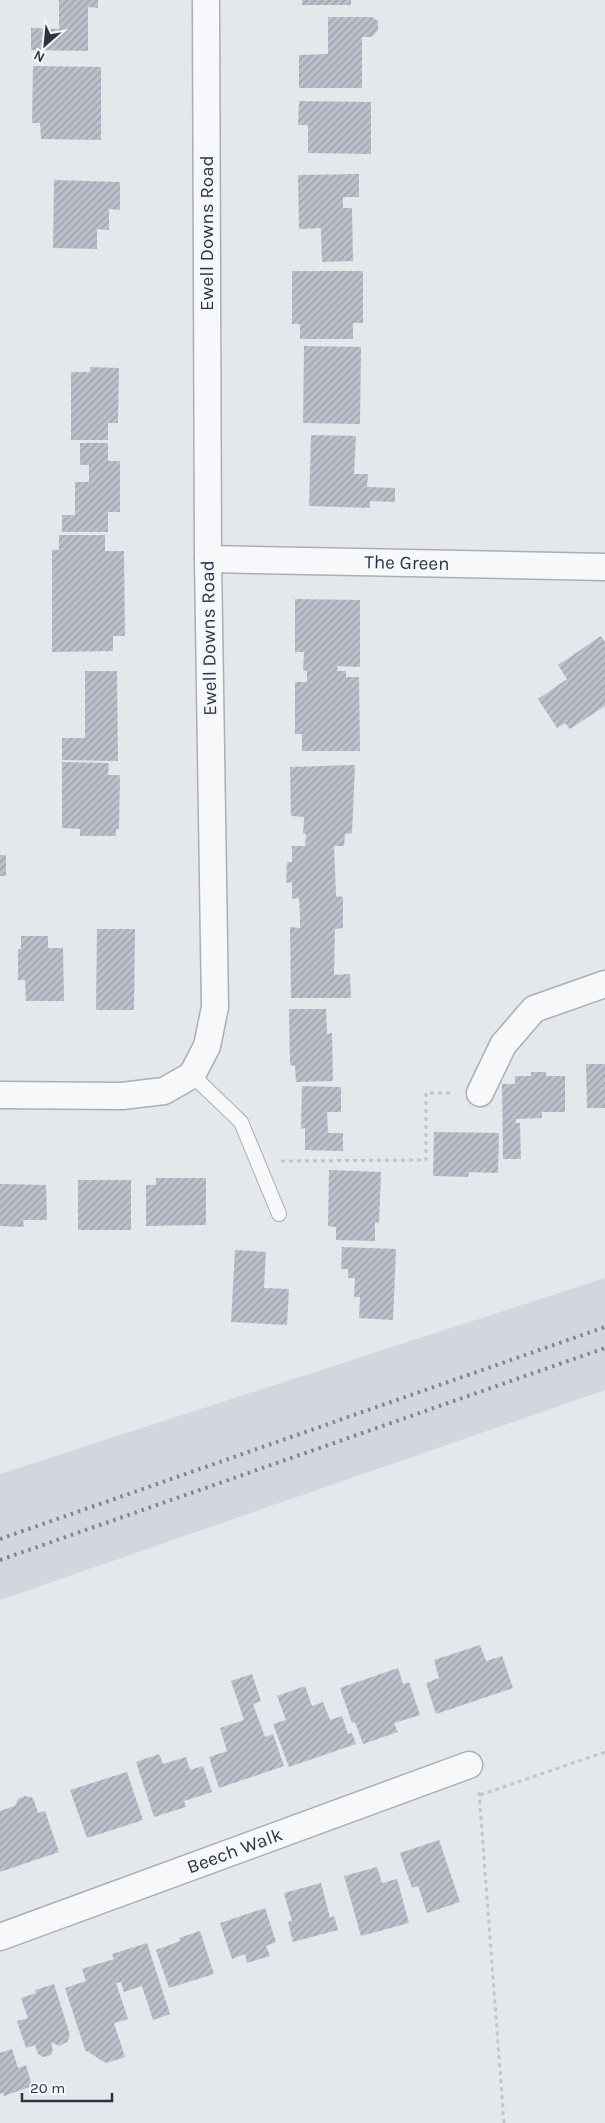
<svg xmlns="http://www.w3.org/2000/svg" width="605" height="2123" viewBox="0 0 605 2123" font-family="Karla,sans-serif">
	<defs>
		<pattern id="building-hatch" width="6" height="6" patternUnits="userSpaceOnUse" patternTransform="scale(1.25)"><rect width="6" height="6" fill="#bbc0ca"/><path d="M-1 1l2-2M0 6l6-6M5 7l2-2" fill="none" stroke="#989da6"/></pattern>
	</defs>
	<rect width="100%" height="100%" fill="#e4e7ec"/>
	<path fill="#d2d6de" d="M605 1278V1390L0 1600V1474Z"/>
	<path fill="url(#building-hatch)" d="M59 0H98V8L88 7V51L31 50V28L59 29Z
		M302 0H351V5H302Z
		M328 17H372L378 21V30L372 37H362V88H299V55L328 54Z
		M33 66 101 67V140L41 139 40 123H32Z
		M299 101 371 102V154L308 153V125H298Z
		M359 174V197H343V208H352L353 261 322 262 321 228 299 229 298 175Z
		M54 180 120 182V210L109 209V230L97 229V249L53 248Z
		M292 271H363V323H353V339H300V324H292Z
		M304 346 361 347 360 424 303 423Z
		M90 367 119 368 118 423H108V440H71V372H90Z
		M311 435 356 436 354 474H368L367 487 395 488V502L370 501V508L309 506Z
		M80 443H108V461H120V512H108V532H62V515H75V482H89V465H80Z
		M59 535H105V551H124L125 636H113V651L52 652V550H59Z
		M295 599 360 600V667L337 666 338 671H346V677H359L360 751H302V734H295V682H307V671L303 670 304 652H295Z
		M601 636 605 642V706L570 729 565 723 557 728 538 699 567 679 558 665Z
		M85 671H117L118 761 62 760V738H85Z
		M62 762 109 763 108 775H120L119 829H116V836H80V829L62 828Z
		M355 765 352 833 345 834 344 846H334L336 896 343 897V928L335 929 334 975 350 974 351 998H291L290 927 300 928V917L299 898 292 899V882L286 883 287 862H292V846H305L306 834H303L304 817 291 816 290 767Z
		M0 855H6V876H0Z
		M97 929H135L134 1010H96Z
		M21 936H48V948H63L64 1001H26L25 980H18V949H21Z
		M289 1009H326L327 1034 332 1033 333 1081 296 1082 295 1066 290 1065Z
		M586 1064H605V1108H587Z
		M531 1072H546V1076H565V1112H542V1118L516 1119V1123H520L521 1159H503L502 1084H515V1076H531Z
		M302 1086 341 1087V1112H327L328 1133H343V1151L305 1150V1128L301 1129Z
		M434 1132 499 1133 498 1173 469 1172 468 1177 433 1176Z
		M329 1170 381 1172 379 1223 375 1222V1241L336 1240V1227L328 1226Z
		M156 1178H206V1225L146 1226V1185H156Z
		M78 1180H131V1230H78Z
		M0 1184 46 1185 47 1220H23L24 1227 0 1226Z
		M342 1247 396 1249 393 1320 359 1318 360 1297H354L355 1278H348V1269H341Z
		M235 1250 266 1252 264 1288 289 1289 287 1325 231 1322Z
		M480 1645 486 1661 502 1656 513 1688 436 1714 426 1683 439 1678 434 1660Z
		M398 1668 403 1684 409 1682 420 1715 394 1723 398 1732 363 1744 355 1722 352 1723 340 1688Z
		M252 1674 261 1701 253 1704 265 1737 273 1734 284 1766 219 1788 209 1757 227 1751 220 1728 244 1720 231 1681Z
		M305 1686 312 1706 323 1702 330 1720 342 1716 348 1734 352 1733 356 1744 289 1767 273 1724 286 1720 277 1696Z
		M159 1754 163 1764 186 1757 190 1770 203 1766 212 1792 184 1801 186 1807 154 1817 136 1762Z
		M127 1772 143 1820 87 1838 70 1790Z
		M25 1796 33 1798 38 1813 45 1811 59 1852 0 1872V1811L15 1806 18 1799Z
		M439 1840 460 1902 427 1913 418 1886 412 1888 400 1853Z
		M377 1867 382 1883 397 1879 409 1923 361 1936 344 1876Z
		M321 1883 330 1918 334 1916 338 1930 293 1942 288 1922 292 1921 284 1893Z
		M265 1908 276 1942 266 1946 270 1956 247 1963 245 1954 232 1959 220 1923Z
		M200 1931 214 1974 169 1988 156 1950 180 1941 179 1938Z
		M147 1943 170 2014 153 2020 142 1986 124 1992 121 1982 116 1983 128 2019 114 2023 125 2057 106 2063 85 2050 65 1988 86 1981 82 1969 114 1959 112 1954Z
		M54 1984 70 2035 67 2042 59 2046 51 2042 53 2051 51 2055 43 2057 38 2054 35 2045 26 2048 17 2021 28 2018 21 1998 36 1993 35 1990Z
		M12 2049 18 2068 26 2065 32 2086 4 2096 3 2093 0 2094V2053Z"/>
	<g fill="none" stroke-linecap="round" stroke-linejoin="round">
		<g stroke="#a9aeb7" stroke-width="16">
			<path id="service" d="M192 1075 241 1122 279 1214"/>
		</g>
		<g stroke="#a9aeb7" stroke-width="29">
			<g id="minor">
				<path id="s1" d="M208 559 605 567"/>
				<path d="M480 1093 503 1045 534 1009 605 984"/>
				<path d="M0 1095 122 1096 164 1091 192 1075 207 1046 215 1007 208 559 206 0"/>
				<path id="s2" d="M0 1937 469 1765"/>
			</g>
		</g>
		<path stroke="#c2c5cb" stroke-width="3" stroke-dasharray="4 4" stroke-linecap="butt" d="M281 1161 426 1160V1093H453
			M479 1792 504 2123
			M480 1795 605 1752"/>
		<use href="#service" stroke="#f7f8fa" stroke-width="14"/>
		<use href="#minor" stroke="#f7f8fa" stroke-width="26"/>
		<path stroke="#7d8696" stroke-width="4" stroke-dasharray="2.5 5" stroke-linecap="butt" d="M0 1539 605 1327
			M0 1560 605 1348"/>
	</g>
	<g text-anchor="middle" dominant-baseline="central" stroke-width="4" stroke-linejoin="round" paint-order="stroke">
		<g font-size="19" fill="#2b3445" stroke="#f4f6f9">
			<text transform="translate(207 233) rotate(-90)">Ewell Downs Road</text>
			<text stroke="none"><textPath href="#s1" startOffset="199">The Green</textPath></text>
			<text transform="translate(209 638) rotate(-91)">Ewell Downs Road</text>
			<text stroke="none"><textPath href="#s2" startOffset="250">Beech Walk</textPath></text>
		</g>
	</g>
	<g transform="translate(45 45) rotate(207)" stroke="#f4f6f9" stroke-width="4" paint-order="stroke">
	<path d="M0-4L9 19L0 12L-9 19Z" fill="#2b3445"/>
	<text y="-8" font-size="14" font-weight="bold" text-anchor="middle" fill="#2b3445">N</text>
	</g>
	<path d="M22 2093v8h90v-8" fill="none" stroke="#2b3445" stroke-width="2.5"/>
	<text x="30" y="2093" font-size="15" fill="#2b3445" stroke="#f4f6f9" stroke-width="4" paint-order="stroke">20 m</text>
</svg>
